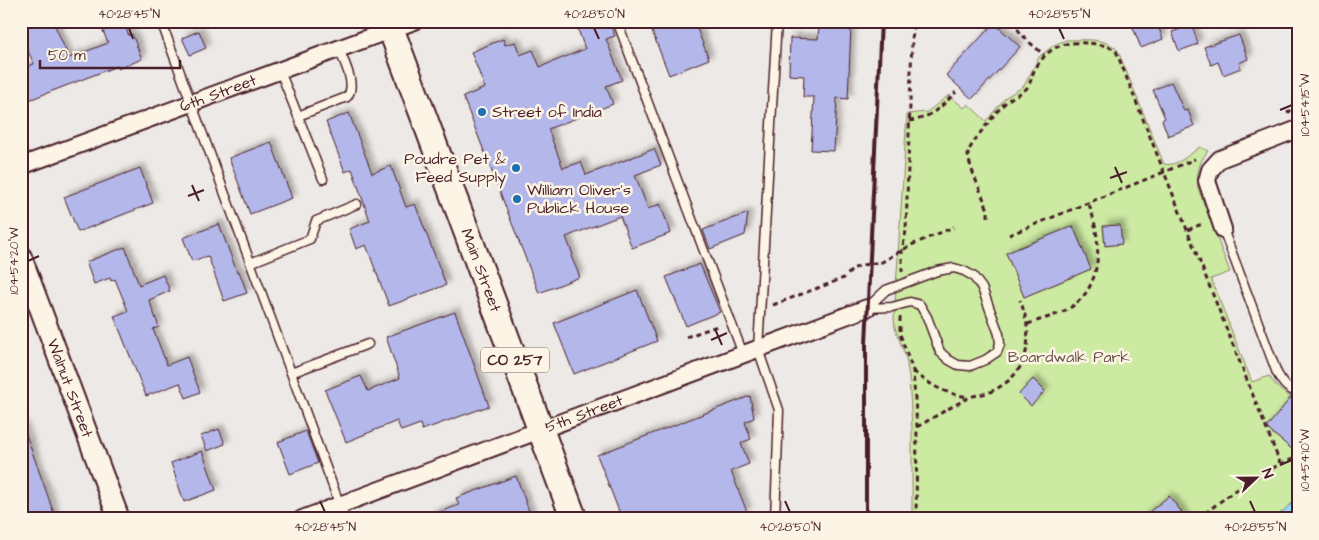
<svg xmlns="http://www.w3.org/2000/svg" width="1319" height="540" viewBox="0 0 1319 540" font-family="'Architects Daughter',sans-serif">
	<defs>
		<filter id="shadow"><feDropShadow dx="4.5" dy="-4.5" stdDeviation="2.5" flood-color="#0004"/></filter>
	</defs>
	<rect width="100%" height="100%" fill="#ede9e6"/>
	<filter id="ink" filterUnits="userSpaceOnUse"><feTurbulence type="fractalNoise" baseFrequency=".02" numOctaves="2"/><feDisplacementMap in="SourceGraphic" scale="10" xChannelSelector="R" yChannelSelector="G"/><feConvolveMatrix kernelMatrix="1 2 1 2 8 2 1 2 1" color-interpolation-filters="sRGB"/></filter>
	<g filter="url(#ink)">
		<path fill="#cceaa2" stroke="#8b8466" d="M1066 40C1082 40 1108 37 1118 51L1164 164C1177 167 1190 154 1200 147L1208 151C1199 162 1196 173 1198 188L1230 272 1211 279 1252 382 1269 376C1277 388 1284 395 1298 400V498L1274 519H912V428L909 377 906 358 895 328 894 319 907 114 927 112 949 95 964 108 968 104 986 121 1006 97 1024 86 1039 57 1054 45Z"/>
		<path fill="#97d9f9" stroke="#788fa7" d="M1298 498V519H1274Z"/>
		<path fill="#b3b7e9" stroke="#4a1f2b" filter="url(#shadow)" d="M21 21H53L69 58 108 43 103 31 124 23 129 36 132 34 142 59 118 69 117 66 29 100 21 81V69L34 64 21 36Z
			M575 21H609L615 36 606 39 622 80 606 86 613 104 548 129 563 168 581 162 586 175 654 149 661 165 635 175 648 209 660 204 671 233 632 248 620 216 566 237 573 255 571 256 580 277 539 293 463 97 485 88 471 52 503 39 505 45 515 42 520 55 533 50 540 67 585 49Z
			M648 21H694L709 59 669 75Z
			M1142 21H1156L1163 39 1141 48 1132 25Z
			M994 23 1020 47 972 99 946 75Z
			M819 25 851 26 848 99 837 98 834 151 811 150 814 97H803L804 76 789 75 790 38 818 39Z
			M1192 25 1198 44 1179 51 1172 32Z
			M199 31 206 48 190 55 182 38Z
			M1239 35 1248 59 1239 63 1241 68 1223 75 1218 62 1211 65 1204 47Z
			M1171 82 1184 111 1188 110 1194 126 1168 136 1162 120 1165 118 1153 90Z
			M349 113 372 173 391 166 406 207 415 204 446 285 389 306 366 245 356 249 349 229 370 221 352 169 345 172 326 122Z
			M271 142 292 198 250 214 229 158Z
			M140 168 153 203 78 232 64 197Z
			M748 213 745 235 710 249 703 230Z
			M219 224 237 272 239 271 247 293 224 301 208 256 192 261 183 238Z
			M1120 225 1122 244 1105 246 1103 226Z
			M1073 226 1091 269 1024 297 1006 253Z
			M125 247 139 285 163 275 170 291 149 300 159 327 153 329 167 365 187 357 200 392 186 398 180 383 146 396 114 316 128 311 115 279 111 281 110 278 94 284 86 262Z
			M700 264 720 312 686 326 666 277Z
			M637 290 657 341 574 374 554 323Z
			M455 312 489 406 422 430 420 424 401 431 397 421 346 442 325 390 361 376 368 391 400 378 386 337Z
			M1033 379 1045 391 1031 406 1019 394Z
			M750 396 754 418 745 422 751 439 741 443 749 464 731 471 747 512 729 519H622L597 455Z
			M1292 396 1298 398V454L1266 428Z
			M21 426H23L56 519H21Z
			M219 429 225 444 207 451 201 436Z
			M306 431 318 463 290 474 278 442Z
			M202 451 216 490 184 502 171 463Z
			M516 476 532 519H426V517L459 505 456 498Z
			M1169 496 1187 519H1140Z"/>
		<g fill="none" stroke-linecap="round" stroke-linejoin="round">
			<g stroke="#4a1f2b" stroke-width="11">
				<path id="service" d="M161 21 345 519
					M617 21 743 354
					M280 71 323 179
					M298 116 347 97C357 85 344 62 339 49
					M1223 229 1277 373C1282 382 1287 390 1298 392
					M250 263 310 239 316 221 357 204
					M954 268 964 271 973 276 982 288 999 334 1000 344 997 352 985 360 970 366 958 365 949 360 940 352 927 317 920 305 910 302 892 307 867 308 886 290 937 271Z
					M291 373 368 344
					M775 519 779 410 758 349 777 21"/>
			</g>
			<g stroke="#4a1f2b" stroke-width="20">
				<g id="minor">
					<path id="s1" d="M21 166 414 21"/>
					<path d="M1223 229 1207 181 1210 170 1220 159 1298 129"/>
					<path id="s2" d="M302 519 867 308"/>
				</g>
			</g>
			<g stroke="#4a1f2b" stroke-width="24">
				<g id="tertiary">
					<path id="s3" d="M21 257 119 519"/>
				</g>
			</g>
			<g stroke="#4a1f2b" stroke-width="29">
				<g id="primary">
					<path id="s4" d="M388 21 574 519"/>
				</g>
			</g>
			<path stroke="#4a1f2b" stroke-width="3" stroke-dasharray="5 4" stroke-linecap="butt" d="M1013 21C1020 36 1033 45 1044 55
				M1287 113C1294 110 1295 102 1297 95
				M909 121C930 119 942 106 956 92
				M988 217V210C984 199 967 162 968 153 970 144 999 108 1007 101 1013 96 1021 94 1026 89 1031 84 1031 77 1034 71 1047 48 1061 41 1087 43 1097 44 1109 45 1116 51L1164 172 1195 159
				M1188 230 1204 223
				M1009 235 1164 172 1280 463
				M902 272V250L906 231 912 40 914 21
				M773 305 844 278 853 269 862 265 882 262 911 245 954 227
				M900 317V334L913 371 917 427 916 519
				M1028 324C1041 319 1056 316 1068 309 1105 288 1102 237 1088 202
				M686 337 720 325
				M913 371C931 386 946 394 969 397
				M917 427C934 417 951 407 968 398 976 394 986 395 994 390 1031 372 1034 335 1020 300
				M1198 519C1229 494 1260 471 1298 457"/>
			<use href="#service" stroke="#fcf5e5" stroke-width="8"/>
			<use href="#minor" stroke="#fcf5e5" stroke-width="16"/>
			<use href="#tertiary" stroke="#fcf5e5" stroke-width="20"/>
			<use href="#primary" stroke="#fcf5e5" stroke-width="25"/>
			<path stroke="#4a1f2b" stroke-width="4" d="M866 519V344L881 21"/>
		</g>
	</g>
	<path fill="none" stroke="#4a1f2b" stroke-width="2" d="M129 28 133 39M594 28 599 39M1059 28 1064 39M1280 110 1292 105M1115 167 1122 183M1110 178 1127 172M192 185 199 201M188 196 204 190M28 261 39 256M715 329 722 345M711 340 727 333M1280 465 1292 460M320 501 325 512M785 501 790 512M1250 501 1255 512"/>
	<g fill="#1f6fb2" stroke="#fcf5e5" stroke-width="2">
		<circle cx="482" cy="112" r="5"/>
		<circle cx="516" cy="168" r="5"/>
		<circle cx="517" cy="199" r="5"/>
	</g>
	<g text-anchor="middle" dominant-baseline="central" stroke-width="5" stroke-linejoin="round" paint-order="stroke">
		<rect fill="#fcf5e5" stroke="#7f5f63" stroke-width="1" x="481" y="347.5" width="68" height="25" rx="4"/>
		<g font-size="15" font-weight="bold" fill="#4a1f2b">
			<text x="515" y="360">CO 257</text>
		</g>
		<g font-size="16" fill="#4a1f2b" stroke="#fcf5e5">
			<text stroke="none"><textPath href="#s1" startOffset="210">6th Street</textPath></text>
			<text stroke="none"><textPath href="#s4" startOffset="266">Main Street</textPath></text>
			<text stroke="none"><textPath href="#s3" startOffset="140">Walnut Street</textPath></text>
			<text stroke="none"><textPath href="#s2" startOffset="301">5th Street</textPath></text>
		</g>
		<g font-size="16" fill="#4a1f2b" stroke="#fcf5e5" text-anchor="start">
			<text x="492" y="112">Street of India</text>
			<text x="506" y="159" text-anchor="end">Poudre Pet &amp;<tspan x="506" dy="18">Feed Supply</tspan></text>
			<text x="527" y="190">William Oliver's<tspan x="527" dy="18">Publick House</tspan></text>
		</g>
		<g font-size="16" fill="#6a5249" stroke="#fcf5e5">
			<text x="1069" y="357">Boardwalk Park</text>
		</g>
	</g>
	<rect width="1319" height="540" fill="none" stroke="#fcf5e5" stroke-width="55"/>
	<g transform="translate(1256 478) rotate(68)" stroke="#fcf5e5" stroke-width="4" paint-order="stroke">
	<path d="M0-4L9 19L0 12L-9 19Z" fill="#4a1f2b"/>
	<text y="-8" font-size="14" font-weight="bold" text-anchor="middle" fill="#4a1f2b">N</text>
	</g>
	<path d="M40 60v8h140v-8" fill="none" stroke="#4a1f2b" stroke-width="2.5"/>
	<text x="48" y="60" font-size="15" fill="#4a1f2b" stroke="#fcf5e5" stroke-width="4" paint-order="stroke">50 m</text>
	<rect x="28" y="28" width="1264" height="484" fill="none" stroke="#4a1f2b" stroke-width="2"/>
	<g font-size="12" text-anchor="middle" fill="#4a1f2b">
		<text x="129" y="18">40°28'45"N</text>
		<text x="594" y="18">40°28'50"N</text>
		<text x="1059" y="18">40°28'55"N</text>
		<text transform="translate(1305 105) rotate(-90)" y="4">104°54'15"W</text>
		<text transform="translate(14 261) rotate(-90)" y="4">104°54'20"W</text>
		<text transform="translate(1305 460) rotate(-90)" y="4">104°54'10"W</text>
		<text x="325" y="531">40°28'45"N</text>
		<text x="790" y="531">40°28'50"N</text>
		<text x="1255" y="531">40°28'55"N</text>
	</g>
</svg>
